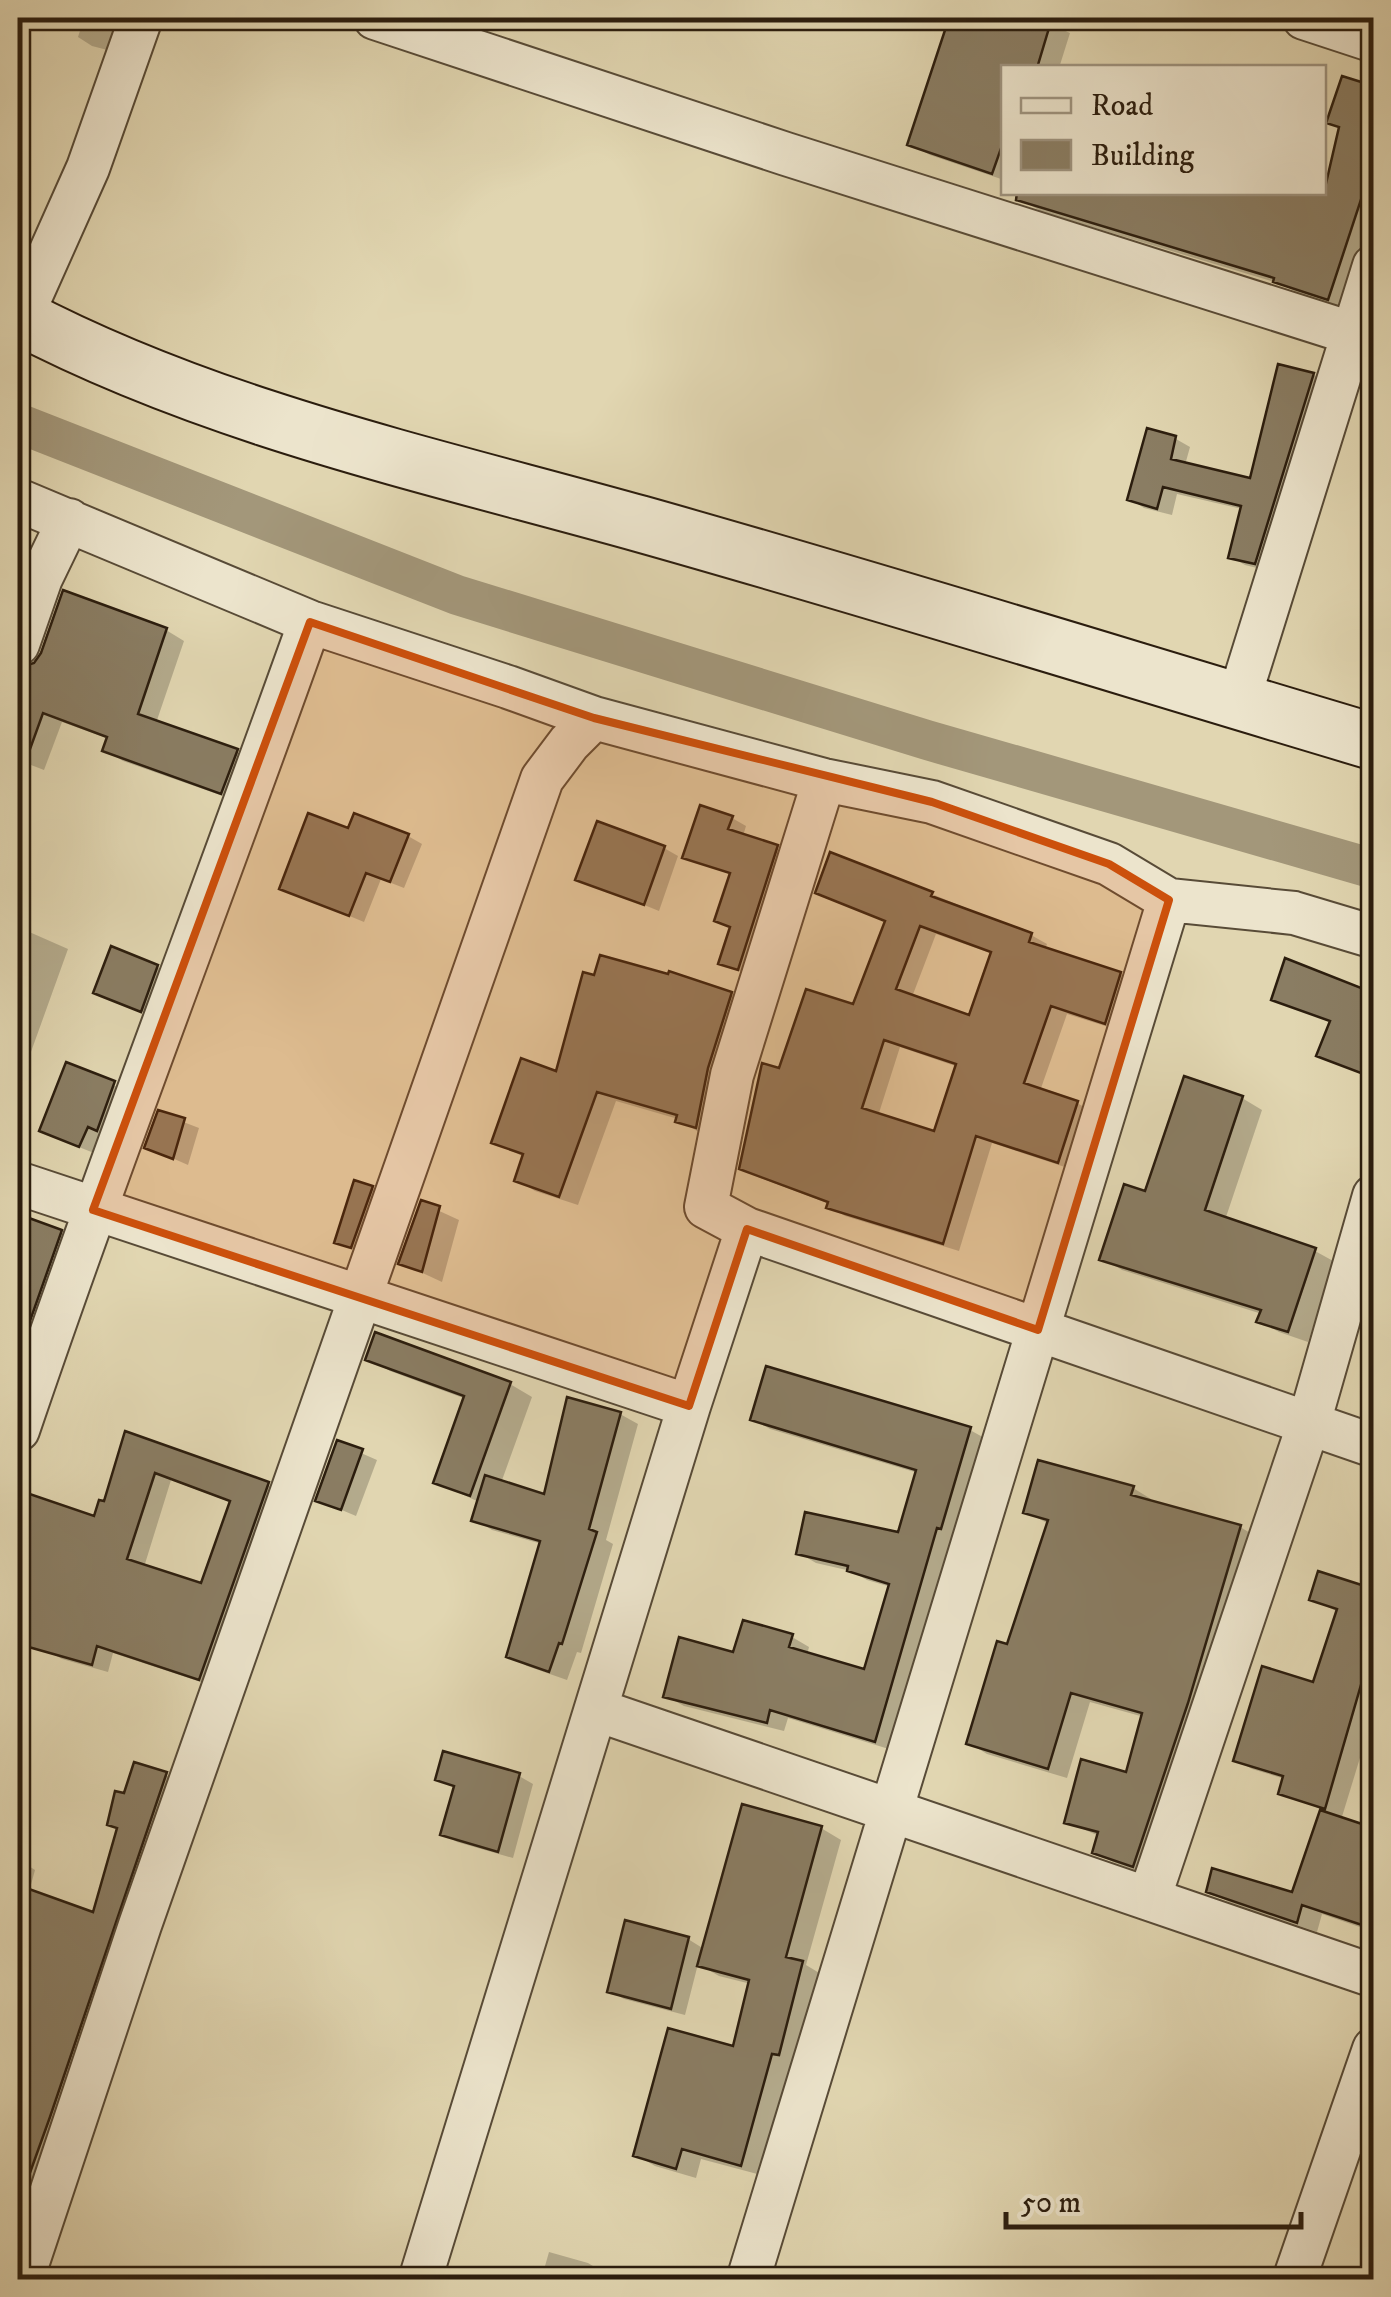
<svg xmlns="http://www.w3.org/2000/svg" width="1391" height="2297" viewBox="0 0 1391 2297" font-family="'IM FELL DW Pica',serif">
	<rect width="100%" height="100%" fill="#e1d6b1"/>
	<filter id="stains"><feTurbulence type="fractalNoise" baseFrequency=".002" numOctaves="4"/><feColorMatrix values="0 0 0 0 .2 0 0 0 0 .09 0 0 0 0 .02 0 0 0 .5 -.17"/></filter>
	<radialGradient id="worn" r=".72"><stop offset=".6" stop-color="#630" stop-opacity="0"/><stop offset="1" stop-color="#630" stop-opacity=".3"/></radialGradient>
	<path fill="#0003" fill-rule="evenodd" d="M84 18H130L119 53 92 46 78 37Z
		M951 18H1037L1070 33 1059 68H1004V180L930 155 910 144Z
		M1374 89V229L1348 309 1296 292 1281 284 1042 212 1022 200H1322L1341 129 1329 122Z
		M1280 367 1314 375 1328 383 1269 571 1245 565 1231 557 1242 509 1177 494 1172 515 1144 508 1130 499 1149 431 1176 439 1190 447 1185 465 1252 481Z
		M18 539 48 554 18 632Z
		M166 630 184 641 156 723 236 752 254 762 240 802 123 761 105 750 109 739 62 722 44 770 18 760V671Z
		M732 818 746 826 743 836 791 856 753 977 721 963 732 929 717 920 732 875 685 857Z
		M350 831 408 836 422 844 404 888 381 879 364 922 282 888Z
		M664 848 678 856 659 911 578 878Z
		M818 892 932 894 1031 935 1047 944 1045 950 1120 974 1136 984 1121 1031 1067 1014 1040 1091 1077 1103 1093 1112 1074 1170 992 1143 959 1251 845 1216 829 1206 830 1204 758 1177 742 1168 781 1071 855 1007 887 922ZM936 934 993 954 970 1018 912 997ZM900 1047 958 1067 936 1134 878 1116Z
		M18 927 68 949 18 1088Z
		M157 967 172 975 156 1018 96 992Z
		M731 994 749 1005 715 1137 697 1131 678 1119 616 1101 578 1205 535 1191 517 1180 524 1157 494 1142 558 1074Z
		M1374 995V1079L1319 1055 1331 1022 1274 999Z
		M67 1065 129 1092 94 1153 56 1138Z
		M1242 1098 1262 1110 1225 1220 1315 1251 1335 1262 1308 1342 1279 1332 1259 1321 1262 1314 1122 1270 1102 1258Z
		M160 1113 199 1128 188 1165 147 1147Z
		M372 1188 386 1196 366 1255 337 1242Z
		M422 1203 459 1220 442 1282 401 1263Z
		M18 1217 61 1232 79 1243 52 1320 18 1308Z
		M376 1335 510 1384 532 1397 501 1483 546 1497 620 1414 638 1424 606 1540 613 1544 581 1653 577 1652 567 1680 527 1666 509 1656 542 1544 492 1530 474 1519 479 1502 436 1482 466 1399 390 1371 368 1358Z
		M767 1369 970 1430 988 1440 892 1750 788 1718 784 1731 684 1706 666 1696 735 1655 792 1637 809 1647 807 1655 866 1672 891 1587 867 1580 851 1571 816 1563 799 1553 900 1535 918 1473 770 1429 753 1419Z
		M127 1434 268 1485 284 1494 216 1687 113 1653 108 1672 62 1659 46 1650 52 1629 18 1619V1493L95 1520 106 1505ZM171 1480 233 1503 202 1586 144 1567Z
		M338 1443 377 1460 356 1516 318 1500Z
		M1133 1488 1151 1499 1150 1503 1240 1527 1259 1538 1152 1876 1113 1862 1095 1852 1099 1836 1067 1822 1128 1775 1144 1717 1090 1702 1067 1778 987 1754 969 1743 1008 1647 1049 1524 1026 1512Z
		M1374 1592V1712L1341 1820 1374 1831V1932L1322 1914 1317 1932 1229 1902 1209 1891 1294 1895 1323 1810 1281 1793 1285 1779 1252 1769 1236 1760 1315 1685 1338 1612 1312 1599Z
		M166 1775 184 1785 18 2279V1859L35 1870 29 1892 95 1915 119 1829 110 1824 126 1796Z
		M519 1776 533 1784 513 1858 457 1842 443 1834 456 1788 438 1779Z
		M744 1807 821 1828 841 1840 806 1965 821 1974 798 2065 792 2063 761 2175 701 2159 696 2178 655 2166 636 2155 735 2049 751 1984 719 1976 698 1964 685 2015 624 1999 610 1991 688 1939 704 1949Z
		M549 2252 588 2263 608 2275 606 2280H541Z"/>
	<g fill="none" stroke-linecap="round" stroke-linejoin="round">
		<path stroke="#a3977a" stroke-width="40" d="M18 423 457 595 927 740 1374 869"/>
	</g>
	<path fill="#8a7d63" stroke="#2b1d0e" stroke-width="2.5" fill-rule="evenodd" d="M949 18H1052L1037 68H1004V140L992 174 907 145Z
		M1342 76 1374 86V160L1328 300 1273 282 1274 278 1016 200 1017 192H1324L1339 127 1326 123Z
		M1278 364 1314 373 1255 564 1228 558 1241 506 1163 487 1157 509 1127 500 1147 428 1176 436 1171 459 1250 478Z
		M63 590 167 628 138 714 238 749 221 794 102 751 107 737 43 713 21 774 18 773V668L34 663 41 653Z
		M700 805 733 816 728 829 778 845 738 970 718 964 730 927 714 921 730 873 682 858Z
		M308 813 348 828 354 813 409 834 390 882 366 873 349 916 279 889Z
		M597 821 665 846 644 905 575 880Z
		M830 852 933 892 931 896 1032 933 1029 942 1121 972 1105 1024 1051 1006 1024 1083 1078 1101 1058 1163 976 1136 943 1244 826 1208 828 1202 739 1169 762 1063 779 1068 806 989 853 1004 885 921 815 893ZM920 926 991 952 969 1015 896 989ZM884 1040 956 1064 934 1131 862 1108Z
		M111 946 158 965 141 1012 93 993Z
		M600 955 668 974 669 971 732 992 708 1068 696 1128 675 1122 677 1115 597 1092 559 1197 514 1181 523 1154 491 1143 521 1058 556 1071 583 972 594 975Z
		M1285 958 1374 993V1078L1316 1056 1330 1021 1271 1000Z
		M66 1062 115 1081 97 1131 88 1127 79 1147 39 1131Z
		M1184 1076 1243 1096 1205 1210 1316 1248 1288 1332 1256 1322 1261 1310 1099 1260 1124 1184 1145 1191Z
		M158 1110 185 1118 173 1159 144 1148Z
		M354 1180 373 1186 351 1248 334 1243Z
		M421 1200 440 1206 422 1272 398 1264Z
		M18 1214 62 1230 18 1355Z
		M375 1332 511 1382 470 1496 433 1483 464 1396 365 1360Z
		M766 1366 971 1427 941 1529 937 1528 875 1742 770 1710 767 1723 663 1697 679 1637 733 1652 743 1620 793 1634 789 1647 864 1669 889 1584 847 1571 848 1566 796 1554 805 1512 898 1532 916 1470 750 1420Z
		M567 1397 621 1412 589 1529 597 1532 562 1644 559 1643 549 1672 506 1657 540 1541 471 1521 485 1475 544 1494Z
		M125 1431 269 1482 199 1680 97 1646 92 1665 18 1644V1490L94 1516 99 1500 104 1501ZM155 1473 230 1501 201 1583 127 1559Z
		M337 1440 363 1449 341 1510 315 1501Z
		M1038 1460 1134 1486 1131 1495 1241 1525 1188 1703 1133 1867 1092 1853 1098 1832 1064 1823 1081 1759 1126 1772 1142 1713 1071 1693 1048 1769 966 1744 997 1641 1007 1644 1048 1520 1023 1513Z
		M1318 1571 1374 1589V1640L1325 1809 1278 1794 1283 1776 1233 1761 1262 1666 1313 1682 1337 1609 1309 1600Z
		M443 1751 520 1773 498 1852 440 1835 454 1786 435 1780Z
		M134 1762 167 1772 50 2117 22 2195H18V1885L93 1912 117 1828 107 1825 115 1791 124 1793Z
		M742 1804 822 1826 786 1957 803 1961 779 2055 772 2054 741 2166 682 2149 676 2169 633 2156 668 2028 733 2046 749 1980 697 1966Z
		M1320 1810 1374 1828V1929L1302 1905 1297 1923 1206 1892 1212 1868 1292 1892Z
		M625 1920 689 1937 671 2009 607 1992Z"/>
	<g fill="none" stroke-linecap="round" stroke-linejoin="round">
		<g stroke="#584b37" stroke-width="46">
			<path id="street" d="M375 18 786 154 1351 333
				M1304 18 1374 41
				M21 318 88 168 141 18
				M18 500 310 622 508 687 594 718 824 780 932 802 1109 864 1169 900 1294 913 1374 937
				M18 644 41 578 69 520
				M1238 702 1374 266
				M824 780 732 1075 706 1207 747 1229 1374 1446
				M18 1183 689 1406
				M18 1430C110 1159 214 892 310 622
				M597 1710 1374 1976
				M1149 1899 1309 1423 1374 1196
				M22 2280 140 1925 542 779 569 743 594 718
				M420 2280 689 1406 747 1229
				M748 2280 1169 900
				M1294 2280 1374 2049"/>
		</g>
		<g stroke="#2b1d0e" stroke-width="59">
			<path id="secondary" d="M18 316C212 418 430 465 641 524 886 593 1129 669 1374 742"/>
		</g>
		<use href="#street" stroke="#ece4cc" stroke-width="42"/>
		<use href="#secondary" stroke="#ece4cc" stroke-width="55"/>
	</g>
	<path fill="#cc500c" fill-opacity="0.2" stroke="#cc500c" stroke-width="8" stroke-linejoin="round" d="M310 622 594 718 932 802 1109 864 1169 900 1038 1330 747 1229 689 1406 93 1210Z"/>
	<rect width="1391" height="2297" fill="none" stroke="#e1d6b1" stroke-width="60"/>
	<rect x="20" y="20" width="1351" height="2257" fill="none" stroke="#2b1d0e" stroke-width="5"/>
	<rect x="30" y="30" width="1331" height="2237" fill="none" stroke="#2b1d0e" stroke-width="2.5"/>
	<rect x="1001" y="65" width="325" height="130" fill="#ece4cc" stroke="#9f9480" stroke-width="2.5"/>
	<rect x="1021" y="98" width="50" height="15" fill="#ece4cc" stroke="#9f9480" stroke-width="2.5"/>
	<text x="1091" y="115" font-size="30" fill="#2b1d0e">Road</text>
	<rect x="1021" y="140" width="50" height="30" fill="#8a7d63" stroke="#9f9480" stroke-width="2.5"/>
	<text x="1091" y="165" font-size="30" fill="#2b1d0e">Building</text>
	<path d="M1006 2212v15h295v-15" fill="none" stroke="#2b1d0e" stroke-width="5"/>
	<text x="1021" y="2212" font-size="30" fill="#2b1d0e" stroke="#ece4cc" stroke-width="8" paint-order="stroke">50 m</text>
	<rect width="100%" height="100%" filter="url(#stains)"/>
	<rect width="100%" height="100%" fill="url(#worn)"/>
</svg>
